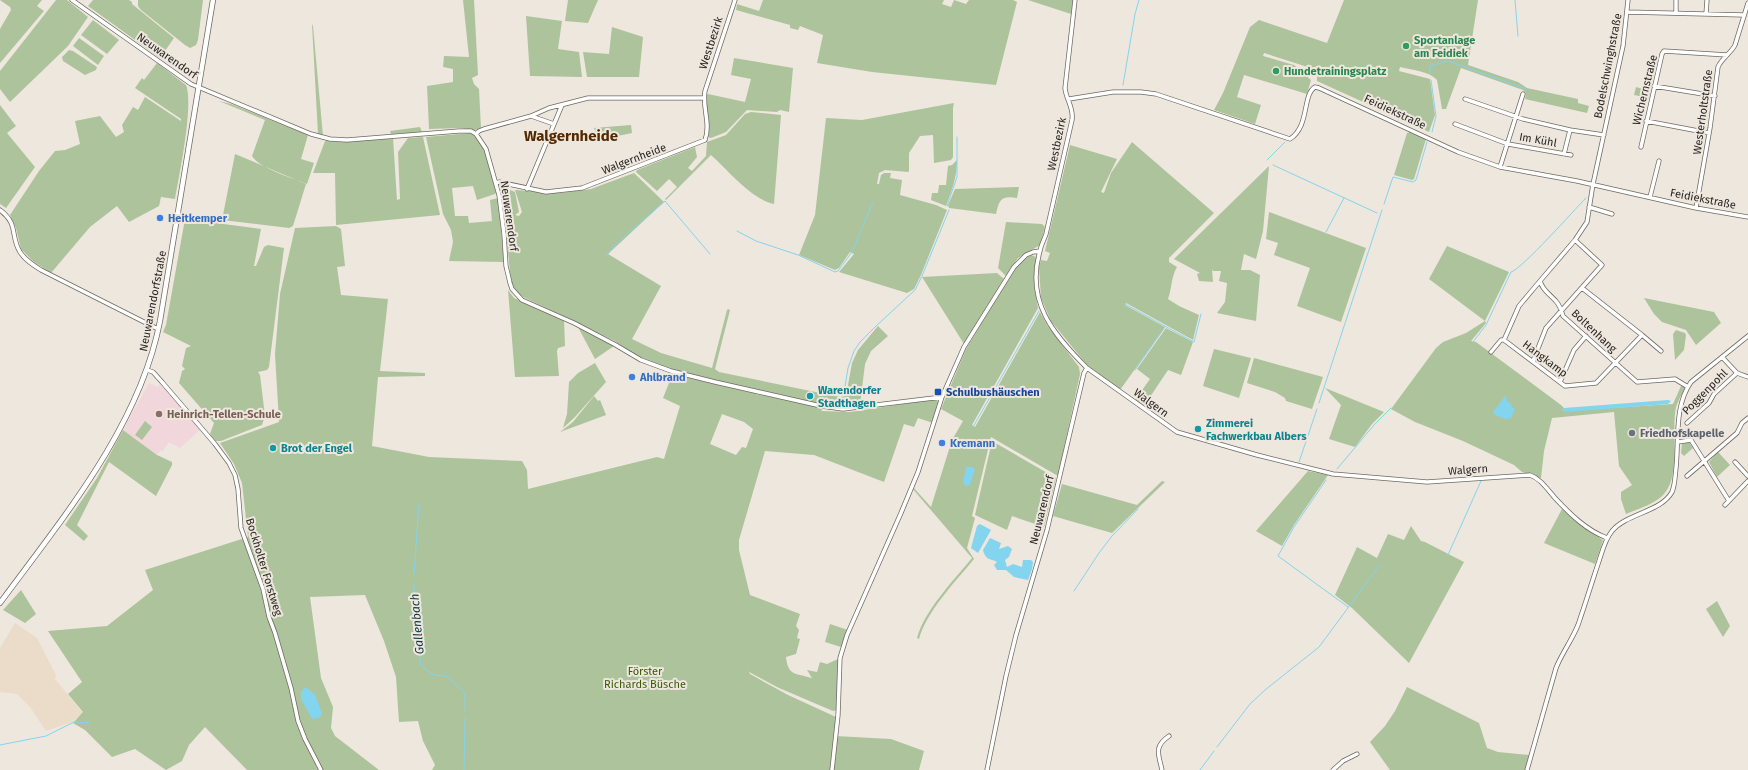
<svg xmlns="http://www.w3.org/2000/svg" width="1748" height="770" viewBox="0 0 1748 770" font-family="'Fira Sans',sans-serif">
	<rect width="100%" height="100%" fill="#eee7de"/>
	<path fill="#eadcc9" d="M15 623 37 638 56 675 55 679 83 713 72 722 46 731 30 707 17 694 0 692V648Z"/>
	<path fill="#f1d7dc" d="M149 383 158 387 160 384 200 430 180 448 169 442 163 451 161 450 157 455 123 430Z"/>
	<path fill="#adc39b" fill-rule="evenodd" d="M0 0H42L37 6 44 11 0 63V29L11 10 10 7Z
		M56 0H67L88 17 68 46 10 102 0 89V71Z
		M93 0H129L132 2V4L174 38 160 58 88 6Z
		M138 0H203L198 40 196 45 190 48 185 45 141 10 138 6Z
		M463 0H474L478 75 472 78 474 84 479 89 481 128 475 130 460 128 429 129 427 86 453 82V69L443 67 444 56 469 57Z
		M568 0H598L588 23 565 21Z
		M763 0H944L942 4 951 7 954 0 966 4 969 0H1013L1017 2 996 85 872 72 817 63 823 35 800 26 798 30 790 28V25L736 10 737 4 759 11Z
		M1028 0H1073L1071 14Z
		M1344 0H1478L1468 65 1518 82 1527 88 1578 99V103L1589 106 1587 113 1525 99 1526 93 1523 90 1461 68 1446 109H1442L1437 80C1429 71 1411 70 1400 67L1399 71 1430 79 1435 115 1429 132 1317 81V70L1264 53 1263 56 1294 65 1311 80 1307 94 1244 75 1237 97 1261 105 1255 124 1214 110 1223 93 1250 27 1259 20 1327 43Z
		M526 16 562 21 558 49 579 52 582 77 530 76Z
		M93 20 119 40 107 54 81 35Z
		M312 24 313 26 323 136 318 134Z
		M612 27 643 37 639 77H587L583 52 609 54Z
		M79 38 104 56 98 65 73 46Z
		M69 50 73 51 97 67 96 70 85 75 63 61 62 57Z
		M734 58 793 68 789 112 780 110 777 112 747 110 726 132 711 138 708 137 705 96 708 94 745 102 751 79 731 75Z
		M157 63 186 85C194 104 179 176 175 199L161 197 159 206 129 222 117 206 90 227 51 273 34 262 21 249 16 228 10 215 39 171 55 151 65 150 80 144 75 121 100 116 116 137 124 132 122 125 133 107 138 110 145 97 181 121V119L135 88 142 78 144 80Z
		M1636 87 1650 91 1649 98 1634 95Z
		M219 101 231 104 308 135 301 159 314 163 307 184C293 178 259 168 252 156L265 120Z
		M954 103 953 108V157L951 160 934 163 933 135 920 136 909 153V171L908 172 885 170 879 173 877 184H879L881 175 884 173H891L890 178 902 180 900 195 936 205 947 210 921 275 914 289 907 293 839 272 854 254 850 252 839 268 835 270 799 255 815 215 826 118 862 120Z
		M0 105 16 126 7 133 35 167 6 208 0 204Z
		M751 112 781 115 774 204C751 199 729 171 711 155L666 200 665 199 677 187 669 179 657 191 636 172 637 170 695 147 697 157 688 168 692 171 706 156 707 142 726 135 745 114Z
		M631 125 632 133 598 140 594 128Z
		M420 127 422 132 391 134 390 131Z
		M1410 132 1426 139 1414 179 1412 180 1394 175 1407 133Z
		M470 133C489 144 491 174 496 193L495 194 477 200 473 186 452 188 455 216H468L469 223 492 221 490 200 498 198 504 262 449 261 453 242 451 230 443 214 426 137Z
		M423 137 440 215 336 225 335 173H313L325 141 346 142 393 138 397 200 400 199 398 152 408 138Z
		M1132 142 1214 213 1169 258V262L1177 267C1171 277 1172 288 1168 299L1179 306 1199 315 1193 340 1126 303 1125 305 1165 327 1120 390 1087 365 1051 321 1041 298 1039 267 1041 260 1047 261 1050 253 1045 251 1070 145 1117 159 1101 192 1104 193 1111 173Z
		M235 154 306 184 293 226 289 228 222 220Z
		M957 160C957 177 952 190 946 206L931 200 932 193H938L939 185H946L948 166 952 165Z
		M1269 166 1263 231 1256 259 1244 254 1241 270H1250L1260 275 1256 321 1217 313 1225 302 1227 283 1219 281 1221 271H1213L1212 269 1213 282 1199 281 1197 274 1200 273 1174 259Z
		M634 173 664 202 608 254 661 286 632 339 661 353 712 368 727 310 728 309 730 310 715 369 719 372 840 397 846 396 852 363 858 350 878 326 888 336 871 351 865 364 860 405 844 407 826 405 821 411 850 412 936 399 939 402 933 423 918 418 914 427 904 424 884 482 814 455 765 451 739 540V550L750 595 800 614 796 626 799 630 797 638 800 639 796 654 786 657C788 676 795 673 812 678L807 670 817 672 820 662 827 664 838 659 837 710 833 711 779 688 749 672 735 646 750 674 788 695 836 717 835 736 891 739 924 751 919 770H432L435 765 423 741 418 721 399 722 396 677 384 641 365 595 310 597 321 678 333 707 331 728 335 736 379 770H247L205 727 189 745 182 761 166 770 135 749 112 757 85 730 73 723 83 712 68 694 82 682 48 631 107 626 153 590 145 570 248 537 242 483 234 464 220 443 279 422 275 354 280 294 295 228 336 226 341 229 345 266 337 267 341 295 388 299 380 371 425 373V376L378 377 372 446 429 457 522 461 527 470 528 489 657 457 664 459 680 406 663 398 673 373 748 392 745 387C701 377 652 370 615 341L519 295 511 284 505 217 499 190 505 188 515 192 519 212 515 215 519 216 522 212 515 190 560 193 591 189ZM757 390 787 396 788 400 755 394ZM722 414 744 422 753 429 746 448 742 447 736 455 710 444Z
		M1019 187 1017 198C1001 195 999 200 996 214L949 208 948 205 955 189Z
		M1269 212 1366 248 1341 322 1297 306 1310 268 1274 255 1278 243 1266 239Z
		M185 219 261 229 254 266H256L264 247 268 245 284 248 269 367 267 370 258 372 260 375 265 416 262 425 221 441H215L210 434 214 423 179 383 182 371 185 369 182 366 186 348 191 346 163 332 166 325Z
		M1006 222 1042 224 1045 227 1040 245 1018 258 1006 276 998 268Z
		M1447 246 1509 272 1485 321 1486 323 1471 341 1476 342 1561 405 1564 408 1563 411 1673 404 1681 386 1685 387C1682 394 1678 401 1676 407 1671 431 1681 475 1664 494 1655 504 1638 509 1626 514L1621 499V492L1632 485 1619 466 1614 412 1552 418 1544 451 1541 478 1522 472 1514 465 1463 441 1415 422 1391 409 1436 348 1443 342 1466 333 1485 321 1429 279Z
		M1031 255 1036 257 1034 286 1038 308 972 425 975 427 1040 312 1047 325 1079 367 1080 374 1058 476 991 437 972 516 975 518 967 548 974 559C956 581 926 612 919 639L917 638C924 611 954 580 972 558L912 488 913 487 931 507 952 440 963 421 941 409 966 349 1014 269 1020 262Z
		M997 273 1004 279 964 344 922 277Z
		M508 290 514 298 564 320 565 346 558 348 557 351 559 376 515 377Z
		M1644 298 1714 312 1721 323 1696 345 1686 330 1662 322 1654 314Z
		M578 327 614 346 595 359Z
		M1166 328 1193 342 1181 375 1168 370 1144 406 1135 400 1150 379 1137 369Z
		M1676 330 1685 333 1686 335 1684 350 1675 360 1673 334Z
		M1214 349 1251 358 1239 398 1203 386Z
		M1254 358 1323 377 1312 409 1286 401 1285 398 1275 392 1247 383Z
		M595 363 606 382 575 417 563 428 567 414 569 382 578 373Z
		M1325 388 1384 412 1372 424 1355 447 1329 439 1341 405Z
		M594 396 598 401 600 400 606 415 560 432 573 422Z
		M145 421 152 427 142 440 135 435Z
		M123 430 157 455 172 462V465L156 496 109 462 77 525 88 536 84 541 65 525 97 478Z
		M992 441 1056 478 1044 527 1012 516 1007 530 975 515Z
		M1689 442 1693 448 1684 456 1681 453 1682 444Z
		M1718 452 1730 465 1717 477 1709 462Z
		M1308 471 1328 475 1294 525 1282 546 1256 531Z
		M1162 481 1165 482 1112 533 1053 516 1062 484 1137 505Z
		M1562 509 1587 530 1603 540 1595 564 1544 543Z
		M1411 526 1421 541 1425 542 1464 562 1409 663 1352 608 1335 595 1357 547 1377 558 1388 534 1404 540Z
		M21 590 36 614 25 623 3 610Z
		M1717 601 1730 626 1723 637 1706 609Z
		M830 624 848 630 841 647 825 642Z
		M1407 687 1479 723 1487 748 1498 752 1529 755 1525 770H1390L1370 742 1385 726 1395 711Z"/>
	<path fill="#83d4ee" d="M1506 395 1507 402 1510 403 1512 405 1511 407 1515 409 1511 418 1505 419 1493 414V412Z
		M1668 400 1671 401 1668 404 1567 412 1562 410 1564 408Z
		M966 467H972L975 469 970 485 966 486 963 483Z
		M980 524 991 530 978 553 971 548 977 526Z
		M990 538 1001 543 999 549 1008 546 1012 549 1009 557 1005 560 1007 567 1013 564 1022 567 1023 560H1031L1033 562 1032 569 1028 580 1014 577 1006 570H997L994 565 997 562C990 558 986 561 983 550Z
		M305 687 315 694 322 714 319 718 312 719 301 699V692Z"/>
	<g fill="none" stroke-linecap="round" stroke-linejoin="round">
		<path stroke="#83d4ee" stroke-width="1" d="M1515 0 1518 36
			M1430 74V66L1448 61 1526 89
			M1431 80 1436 116 1432 132
			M1123 85 1135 14 1139 0
			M1267 160 1285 142
			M1273 165 1377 213
			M1384 204 1393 177 1413 182 1416 180 1427 142
			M947 206 957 177V137
			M737 231 756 241 798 255 835 272 838 271 852 252 873 202
			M1326 232 1344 198
			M606 256 616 244 665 201 710 254
			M1125 304 1194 342 1201 314
			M1473 342 1486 325 1511 272C1522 269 1574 210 1586 198
			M1135 370 1165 327
			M844 393 848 368 854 351 860 342 875 327 915 290 922 276 949 210
			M1319 403 1382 210
			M973 427 1039 311
			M1299 462 1317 409
			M1337 469 1374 425 1391 408
			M1326 480 1294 527 1278 556 1348 607
			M1448 555 1481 481
			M414 574 419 504
			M414 583 415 620 421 666 434 675 446 676 465 693V711
			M1074 591 1099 553 1112 536 1138 509
			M0 745 46 736 74 722 90 723
			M1217 747 1250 704 1265 690 1319 647 1379 566
			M464 770 465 718
			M1200 770 1214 751"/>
		<g stroke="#6e6961" stroke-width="5">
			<path id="minor" d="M72 0 191 84 311 134 330 139 347 140 459 131H471L476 134 486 149 499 195 504 234 506 266 510 283 512 289 522 300 574 323 614 344 641 360 671 371 715 382 821 406 843 409 942 397
				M1075 0 1065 88C1066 100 1074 107 1072 120L1046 234C1044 240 1041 245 1040 251 1025 302 1054 335 1087 368L1177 432 1257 455 1333 474 1427 482 1530 475C1541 479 1547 489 1555 498 1570 514 1586 530 1607 538
				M1628 0 1623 46 1593 184 1587 222 1575 240 1540 281C1544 296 1559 296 1563 316L1637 382 1675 379 1688 387
				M1627 12 1744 15
				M1676 13V0
				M1706 14 1707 0
				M1654 86 1715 96
				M1069 99 1113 92H1141L1156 94 1290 139C1310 126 1302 95 1315 87L1319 88 1458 152 1500 167 1577 181 1696 208 1748 217
				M1465 99 1523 119 1570 130 1604 135
				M531 116 554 124
				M1646 121 1709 133
				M1455 124 1508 144 1571 155
				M476 134 479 131 484 129 531 116 549 108 588 98H704
				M1641 147 1662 54 1664 51 1727 55
				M1564 154 1570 130
				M1500 167 1523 94
				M496 183 499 182 546 192 582 188 705 140C711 124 702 107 705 91L735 0
				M527 189 562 105
				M1650 197 1659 161
				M1589 207 1612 214
				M1696 208 1710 128 1718 67C1722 58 1731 53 1735 45L1748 3
				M0 210C19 224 10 236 20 252 25 260 33 265 41 270L158 329
				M1540 281 1519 306 1504 340 1565 386 1596 383 1642 335 1582 288
				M1642 335 1661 351
				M1491 352 1501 340H1504
				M1722 357 1737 373 1748 377
				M1533 361 1546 328 1602 265 1575 240
				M147 370 153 372 162 382 215 444 229 463 235 475 238 489 241 528 263 589 269 617 275 633 291 688 298 721 305 739 321 770
				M1560 382 1574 350 1586 336
				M1687 423 1709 403 1714 394 1737 373
				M1678 442 1691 440 1729 501
				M1735 462 1748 476
				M1687 476 1737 433 1742 423 1748 418
				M1725 505 1748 481
				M832 770 838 715 840 658 847 635 901 513 918 472 942 397 964 347 1014 267 1026 255 1033 252 1040 251
				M987 770 1006 676 1016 635 1047 530 1084 373 1087 368
				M1162 770C1159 755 1153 747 1169 736
				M1333 770 1343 761 1357 754
				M1527 770 1556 668C1562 653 1572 640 1578 625 1585 605 1591 585 1598 564 1602 553 1604 541 1612 531 1627 513 1661 512 1672 492 1675 485 1675 476 1676 468 1679 440 1674 406 1691 382L1748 336"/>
		</g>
		<g stroke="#6e6961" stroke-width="6">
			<path id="tertiary" d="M0 603C62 519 140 426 160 321L213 0"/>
		</g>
		<use href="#minor" stroke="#fff" stroke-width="3.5"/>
		<use href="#tertiary" stroke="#fff" stroke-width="4.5"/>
	</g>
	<g fill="#2e9e5b" stroke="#eee7de" stroke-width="1.5">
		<circle cx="1406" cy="46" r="4"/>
		<circle cx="1276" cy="71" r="4"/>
	</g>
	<g fill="#3f7fe0" stroke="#eee7de" stroke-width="1.5">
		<circle cx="160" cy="218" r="4"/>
		<circle cx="632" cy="377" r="4"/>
		<circle cx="942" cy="443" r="4"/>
	</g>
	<rect fill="#1a4fb4" stroke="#eee7de" stroke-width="1.5" x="934" y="388" width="8" height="8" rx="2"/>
	<g fill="#0f9aa8" stroke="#eee7de" stroke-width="1.5">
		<circle cx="810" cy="396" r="4"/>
		<circle cx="1198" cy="429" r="4"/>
		<circle cx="273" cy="448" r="4"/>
	</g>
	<circle fill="#8d6e63" stroke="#eee7de" stroke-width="1.5" cx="159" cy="414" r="4"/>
	<circle fill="#6b7280" stroke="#eee7de" stroke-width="1.5" cx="1632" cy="433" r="4"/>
	<g text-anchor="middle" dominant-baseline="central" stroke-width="4" stroke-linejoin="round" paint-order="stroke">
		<g font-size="11" font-weight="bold" fill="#27864d" stroke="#eee7de" text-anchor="start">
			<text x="1414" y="40">Sportanlage<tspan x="1414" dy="13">am Feidiek</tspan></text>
			<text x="1284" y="71">Hundetrainingsplatz</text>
		</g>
		<g font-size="11" fill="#272421" stroke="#eee7de">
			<text transform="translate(711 43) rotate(-72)">Westbezirk</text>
			<text transform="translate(167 56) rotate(35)">Neuwarendorf</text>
			<text transform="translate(1608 66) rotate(-79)">Bodelschwinghstraße</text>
			<text transform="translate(1645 90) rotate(-76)">Wichernstraße</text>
			<text transform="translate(1395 112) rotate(25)">Feidiekstraße</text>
			<text transform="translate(1703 112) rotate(-82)">Westerholtstraße</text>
			<text transform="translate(1538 140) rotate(10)">Im Kühl</text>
			<text transform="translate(1057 144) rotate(-78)">Westbezirk</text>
			<text transform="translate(634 159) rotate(-21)">Walgernheide</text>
			<text transform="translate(1703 199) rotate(11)">Feidiekstraße</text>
			<text transform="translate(509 216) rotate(82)">Neuwarendorf</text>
			<text transform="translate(153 301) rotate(-79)">Neuwarendorfstraße</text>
			<text transform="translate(1594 331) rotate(43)">Boltenhang</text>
			<text transform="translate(1545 359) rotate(37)">Hangkamp</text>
			<text transform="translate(1705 392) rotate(-45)">Poggenpohl</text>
			<text transform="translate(1151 403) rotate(36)">Walgern</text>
			<text transform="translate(1468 470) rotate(-4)">Walgern</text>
			<text transform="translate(1042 510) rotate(-76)">Neuwarendorf</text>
			<text transform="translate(264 567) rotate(73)">Bockholter Forstweg</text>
		</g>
		<g font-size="11" font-weight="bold" fill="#366cbe" stroke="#eee7de" text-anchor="start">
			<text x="168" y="218">Heitkemper</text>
			<text x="640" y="377">Ahlbrand</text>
			<text x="950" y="443">Kremann</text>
		</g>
		<g font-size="11" font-weight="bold" fill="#0d838f" stroke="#eee7de" text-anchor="start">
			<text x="818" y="390">Warendorfer<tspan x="818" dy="13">Stadthagen</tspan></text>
			<text x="1206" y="423">Zimmerei<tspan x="1206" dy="13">Fachwerkbau Albers</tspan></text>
			<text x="281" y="448">Brot der Engel</text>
		</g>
		<g font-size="11" font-weight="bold" fill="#164399" stroke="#eee7de" text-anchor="start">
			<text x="946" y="392">Schulbushäuschen</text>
		</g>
		<g font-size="11" font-weight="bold" fill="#785e54" stroke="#eee7de" text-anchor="start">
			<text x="167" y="414">Heinrich-Tellen-Schule</text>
		</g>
		<g font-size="11" font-weight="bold" fill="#5b616d" stroke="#eee7de" text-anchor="start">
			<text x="1640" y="433">Friedhofskapelle</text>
		</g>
		<g font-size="11" fill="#365a00" stroke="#eee7de">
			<text x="645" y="671">Förster<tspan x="645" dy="13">Richards Büsche</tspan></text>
		</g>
		<g font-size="12" font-style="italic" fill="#103742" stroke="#eee7de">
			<text transform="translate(417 624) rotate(-95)">Gallenbach</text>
		</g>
		<g font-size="15" font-weight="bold" fill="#532900" stroke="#eee7de">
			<text x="571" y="136">Walgernheide</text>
		</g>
	</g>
</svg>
